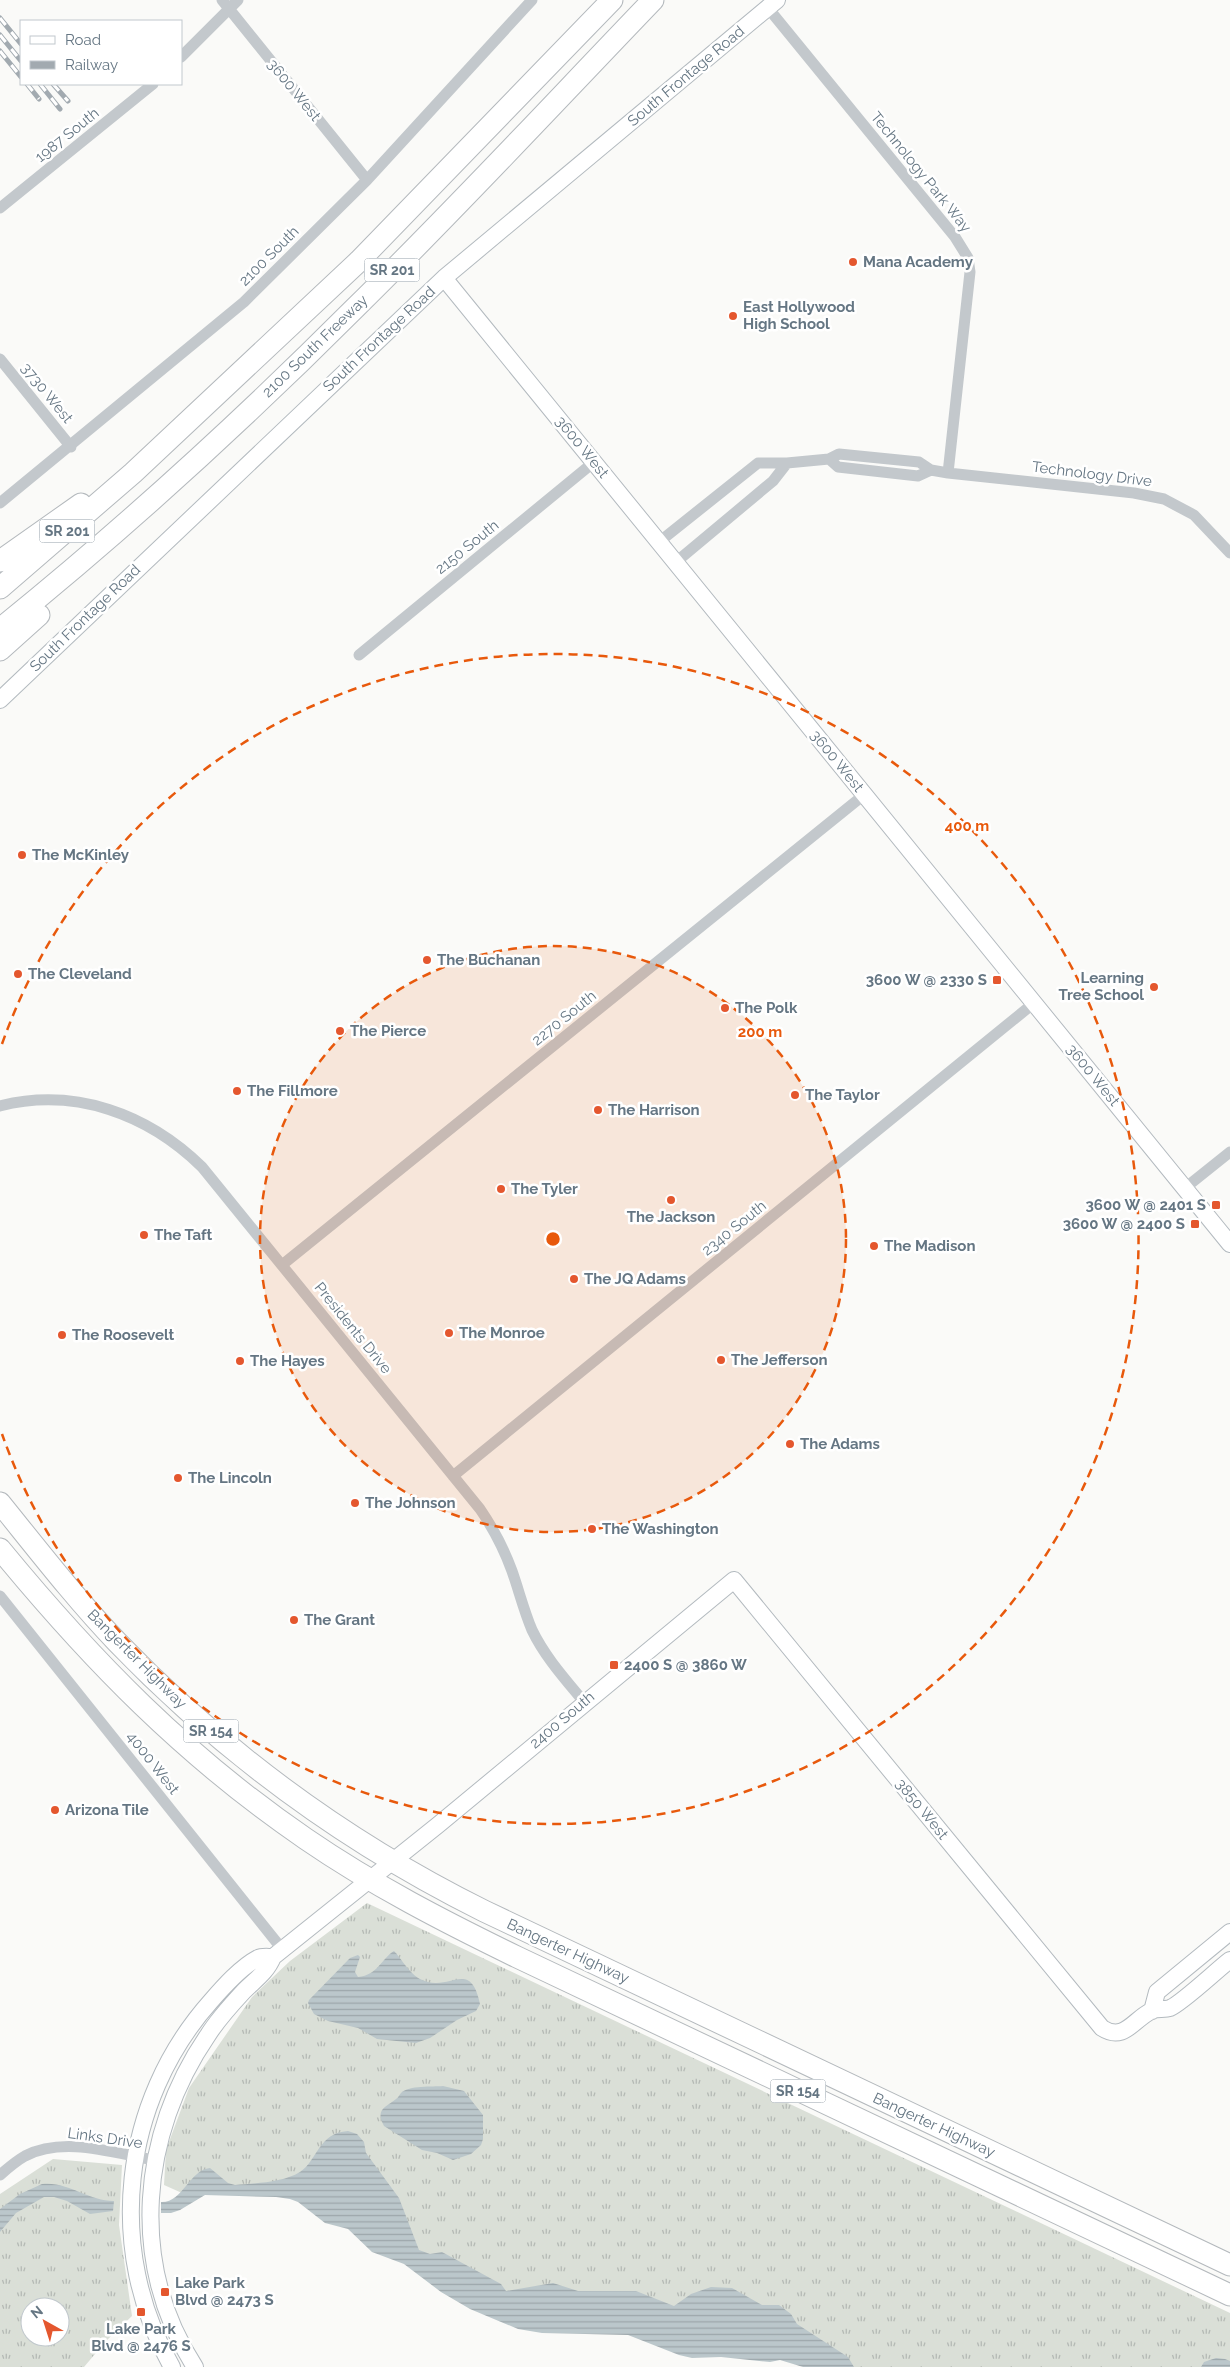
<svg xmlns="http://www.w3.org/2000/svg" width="1230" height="2367" viewBox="0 0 1230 2367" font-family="Raleway,sans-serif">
	<defs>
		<pattern id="grass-tufts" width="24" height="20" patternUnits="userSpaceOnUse" patternTransform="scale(1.25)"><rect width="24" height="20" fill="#dadfd7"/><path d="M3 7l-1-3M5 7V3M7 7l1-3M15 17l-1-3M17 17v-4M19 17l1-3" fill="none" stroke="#b4b9b4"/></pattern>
		<pattern id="water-rules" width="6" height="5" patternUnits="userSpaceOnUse" patternTransform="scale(1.25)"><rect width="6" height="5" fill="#bbc7cb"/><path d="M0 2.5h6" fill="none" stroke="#9ca6aa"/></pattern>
	</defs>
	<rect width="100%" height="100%" fill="#fafaf8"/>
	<path fill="url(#grass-tufts)" fill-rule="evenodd" d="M367 1903 1230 2313V2367H819L510 2308 287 2187 182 2193 164 2185 166 2150 189 2088 252 1997 290 1961Z
		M53 2159 122 2165 119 2225 132 2316 106 2341 84 2367H0V2194ZM30 2307H60V2337H30Z"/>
	<path fill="url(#water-rules)" d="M394 1951C405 1963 411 1978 428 1982 453 1988 471 1961 480 2004L476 2011 457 2020 430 2038 416 2043 377 2039 358 2028 328 2021 314 2014 308 2003 309 2000 350 1958 358 1955 360 1957 355 1972 358 1977C378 1975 381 1959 394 1951Z
		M443 2086 464 2091 483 2115V2139L481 2145 471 2154 453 2160 437 2153 422 2150 384 2126C375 2109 385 2108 396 2099 398 2098 399 2095 401 2093 409 2085 432 2087 443 2086Z
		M348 2131 357 2134 364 2142 366 2153 399 2198 419 2250 430 2254 442 2252 501 2284 506 2291 553 2283 578 2291H636L674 2306 691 2294 711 2287 732 2288 762 2305H779L791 2314 797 2324 848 2357 854 2367H803L780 2360 770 2362 721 2357 692 2358 679 2355 628 2335 542 2333 518 2329 470 2309 441 2292 404 2264 372 2252 348 2229 325 2223 298 2202 290 2199 276 2197 205 2195 180 2210 171 2213H161V2202C183 2203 189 2170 210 2168L228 2183 235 2185C255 2183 282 2183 300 2172 318 2160 318 2133 348 2131Z
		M42 2184C68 2181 88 2201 114 2201L113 2211 90 2214 67 2201 54 2197H44L16 2213 0 2232V2209L20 2194Z
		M1216 2358 1225 2359 1230 2361V2367H1201L1204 2362Z"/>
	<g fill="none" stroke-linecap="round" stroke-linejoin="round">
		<g stroke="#b3babf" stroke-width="18">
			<path id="secondary" d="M444 278 1230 1244
				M0 700 444 278 777 0
				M1152 2011 1157 1992 1230 1932
				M172 2367C105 2250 121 2102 211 2001 224 1986 241 1967 258 1958 262 1956 268 1957 273 1957
				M195 2367C128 2264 140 2134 208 2035 218 2019 231 2005 244 1991 255 1980 267 1972 273 1957L438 1825 734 1580 1102 2028C1124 2042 1133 2020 1151 2011 1156 2008 1164 2010 1170 2008 1181 2004 1218 1969 1230 1960"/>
		</g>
		<g stroke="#b4b9bd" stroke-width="23">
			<path id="highway" d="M0 561 81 504
				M0 588 133 473 359 261 612 0
				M0 629C124 529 242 421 355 308 457 208 554 103 653 0
				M0 650 39 615
				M0 1503C38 1550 75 1598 117 1642 223 1752 347 1843 484 1911L1230 2265
				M0 1549C92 1661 186 1757 306 1839 373 1885 445 1922 517 1957L1230 2295"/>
		</g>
		<path stroke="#c3c8cc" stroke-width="11" d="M222 0 367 180
			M768 8 955 237 968 258 970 272 948 473
			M181 57 238 0
			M0 208 153 84
			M0 359 71 447
			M829 459 838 467 918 476 931 470
			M0 503 244 302 367 180 532 0
			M659 542 758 463H787L829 459 839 454 919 462 931 470 948 473 1134 493 1164 499 1194 515 1230 553
			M676 562 773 481 787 463
			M359 655 594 462
			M0 1106C75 1087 148 1114 202 1167L480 1509C493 1528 504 1549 512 1571 519 1591 524 1611 532 1630 545 1657 565 1679 584 1702
			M1185 1188 1230 1152
			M282 1265 865 794
			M453 1476 1034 1003
			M0 1596 282 1949
			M0 2175C8 2168 16 2161 25 2156 64 2136 113 2153 154 2160"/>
		<use href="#secondary" stroke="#fff" stroke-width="16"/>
		<use href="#highway" stroke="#fff" stroke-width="21"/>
		<g stroke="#a2aab0" stroke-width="5">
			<path id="rail" d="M0 18 21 44
				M0 35 21 61
				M0 51 21 77
				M27 84 39 99
				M40 84 60 109
				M53 84 68 101"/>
		</g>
		<use href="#rail" stroke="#fff" stroke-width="3" stroke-dasharray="9" stroke-linecap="butt"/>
	</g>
	<circle cx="553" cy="1239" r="293" fill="#e8590c" fill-opacity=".12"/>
	<g fill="none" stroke="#e8590c" stroke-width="2.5" stroke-dasharray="9 6">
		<circle cx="553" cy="1239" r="293"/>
		<path d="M2 1044A585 585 0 1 1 2 1434"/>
	</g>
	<g fill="#e4572e" stroke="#fff" stroke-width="2">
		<circle cx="853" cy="262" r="5"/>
		<circle cx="733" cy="316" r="5"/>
		<circle cx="22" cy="855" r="5"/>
		<circle cx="427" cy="960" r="5"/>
		<circle cx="18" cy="974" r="5"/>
		<rect x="992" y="975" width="10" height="10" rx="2.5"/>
		<circle cx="1154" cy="987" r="5"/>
		<circle cx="725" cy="1008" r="5"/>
		<circle cx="340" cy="1031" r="5"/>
		<circle cx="237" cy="1091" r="5"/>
		<circle cx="795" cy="1095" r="5"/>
		<circle cx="598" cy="1110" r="5"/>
		<circle cx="501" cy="1189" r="5"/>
		<circle cx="671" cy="1200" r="5"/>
		<rect x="1211" y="1200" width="10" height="10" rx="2.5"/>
		<rect x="1190" y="1219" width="10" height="10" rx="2.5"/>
		<circle cx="144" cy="1235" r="5"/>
		<circle cx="874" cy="1246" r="5"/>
		<circle cx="574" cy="1279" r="5"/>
		<circle cx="449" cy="1333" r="5"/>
		<circle cx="62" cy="1335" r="5"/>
		<circle cx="721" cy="1360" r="5"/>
		<circle cx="240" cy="1361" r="5"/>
		<circle cx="790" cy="1444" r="5"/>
		<circle cx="178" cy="1478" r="5"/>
		<circle cx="355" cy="1503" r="5"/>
		<circle cx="592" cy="1529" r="5"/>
		<circle cx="294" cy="1620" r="5"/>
		<rect x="609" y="1660" width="10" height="10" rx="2.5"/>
		<circle cx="55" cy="1810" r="5"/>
		<rect x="160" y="2287" width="10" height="10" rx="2.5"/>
		<rect x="136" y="2307" width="10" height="10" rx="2.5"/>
	</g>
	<g text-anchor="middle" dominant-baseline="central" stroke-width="5" stroke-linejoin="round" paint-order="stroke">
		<g fill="#fff" stroke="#939fa8" stroke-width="1">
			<rect x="364.5" y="258.5" width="55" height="23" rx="4"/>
			<rect x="39.5" y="519.5" width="55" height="23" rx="4"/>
			<rect x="183.5" y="1719.5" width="55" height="23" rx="4"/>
			<rect x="770.5" y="2079.5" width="55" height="23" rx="4"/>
		</g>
		<g font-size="14" font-weight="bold" fill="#657683">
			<text x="392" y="270">SR 201</text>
			<text x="67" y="531">SR 201</text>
			<text x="211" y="1731">SR 154</text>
			<text x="798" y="2091">SR 154</text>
		</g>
		<g font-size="15" fill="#657683" stroke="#fff">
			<text transform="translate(686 76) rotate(-40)">South Frontage Road</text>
			<text transform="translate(294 90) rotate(51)">3600 West</text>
			<text transform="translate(67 135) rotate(-39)">1987 South</text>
			<text transform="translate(921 172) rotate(51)">Technology Park Way</text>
			<text transform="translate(269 256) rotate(-45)">2100 South</text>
			<text transform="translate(379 339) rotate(-43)">South Frontage Road</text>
			<text transform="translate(315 346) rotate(-44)">2100 South Freeway</text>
			<text transform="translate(47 393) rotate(51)">3730 West</text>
			<text transform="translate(582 447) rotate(51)">3600 West</text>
			<text transform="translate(1092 474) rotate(7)">Technology Drive</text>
			<text transform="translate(467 547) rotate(-39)">2150 South</text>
			<text transform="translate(85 618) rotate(-44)">South Frontage Road</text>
			<text transform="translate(837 761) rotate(51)">3600 West</text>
			<text transform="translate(564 1018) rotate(-39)">2270 South</text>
			<text transform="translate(1093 1075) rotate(51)">3600 West</text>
			<text transform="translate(734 1228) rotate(-39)">2340 South</text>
			<text transform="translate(353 1328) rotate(51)">Presidents Drive</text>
			<text transform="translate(137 1659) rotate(45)">Bangerter Highway</text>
			<text transform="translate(562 1720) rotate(-40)">2400 South</text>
			<text transform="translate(153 1763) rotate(52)">4000 West</text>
			<text transform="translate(922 1809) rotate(51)">3850 West</text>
			<text transform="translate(568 1951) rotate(25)">Bangerter Highway</text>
			<text transform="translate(934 2125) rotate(25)">Bangerter Highway</text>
			<text transform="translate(105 2138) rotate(8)">Links Drive</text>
		</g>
		<g font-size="15" font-weight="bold" fill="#657683" stroke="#fff" text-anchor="start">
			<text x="863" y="262">Mana Academy</text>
			<text x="743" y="307">East Hollywood<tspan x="743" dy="17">High School</tspan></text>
			<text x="32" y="855">The McKinley</text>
			<text x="437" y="960">The Buchanan</text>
			<text x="28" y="974">The Cleveland</text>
			<text x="1144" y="978" text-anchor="end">Learning<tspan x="1144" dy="17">Tree School</tspan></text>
			<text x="987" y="980" text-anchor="end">3600 W @ 2330 S</text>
			<text x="735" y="1008">The Polk</text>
			<text x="350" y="1031">The Pierce</text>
			<text x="247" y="1091">The Fillmore</text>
			<text x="805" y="1095">The Taylor</text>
			<text x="608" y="1110">The Harrison</text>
			<text x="511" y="1189">The Tyler</text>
			<text x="1206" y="1205" text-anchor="end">3600 W @ 2401 S</text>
			<text x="671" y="1217" text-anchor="middle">The Jackson</text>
			<text x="1185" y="1224" text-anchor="end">3600 W @ 2400 S</text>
			<text x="154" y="1235">The Taft</text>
			<text x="884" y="1246">The Madison</text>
			<text x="584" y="1279">The JQ Adams</text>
			<text x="459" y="1333">The Monroe</text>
			<text x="72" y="1335">The Roosevelt</text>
			<text x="731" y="1360">The Jefferson</text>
			<text x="250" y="1361">The Hayes</text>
			<text x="800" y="1444">The Adams</text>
			<text x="188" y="1478">The Lincoln</text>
			<text x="365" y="1503">The Johnson</text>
			<text x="602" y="1529">The Washington</text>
			<text x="304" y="1620">The Grant</text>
			<text x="624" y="1665">2400 S @ 3860 W</text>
			<text x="65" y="1810">Arizona Tile</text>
			<text x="175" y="2283">Lake Park<tspan x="175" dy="17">Blvd @ 2473 S</tspan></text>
			<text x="141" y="2329" text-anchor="middle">Lake Park<tspan x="141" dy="17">Blvd @ 2476 S</tspan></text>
		</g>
	</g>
	<circle cx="553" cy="1239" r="8" fill="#e8590c" stroke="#fff" stroke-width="2.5"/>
	<g font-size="15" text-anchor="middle" font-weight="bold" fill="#e8590c" stroke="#fff" stroke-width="5" stroke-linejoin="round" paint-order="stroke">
		<text x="967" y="831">400 m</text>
		<text x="760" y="1037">200 m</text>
	</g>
	<rect x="20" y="20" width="162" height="65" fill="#ffffff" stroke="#c1c8cd"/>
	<rect x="30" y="36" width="25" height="8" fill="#ffffff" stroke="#c1c8cd"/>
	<text x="65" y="45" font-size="15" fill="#657683">Road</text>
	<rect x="30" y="61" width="25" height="8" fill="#a2aab0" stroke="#c1c8cd"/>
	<text x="65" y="70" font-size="15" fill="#657683">Railway</text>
	<g transform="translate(45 2322) rotate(321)"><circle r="24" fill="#ffffff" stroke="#c1c8cd"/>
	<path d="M0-4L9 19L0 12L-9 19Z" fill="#e4572e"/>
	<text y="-8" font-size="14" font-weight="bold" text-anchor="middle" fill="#657683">N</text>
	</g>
</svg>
